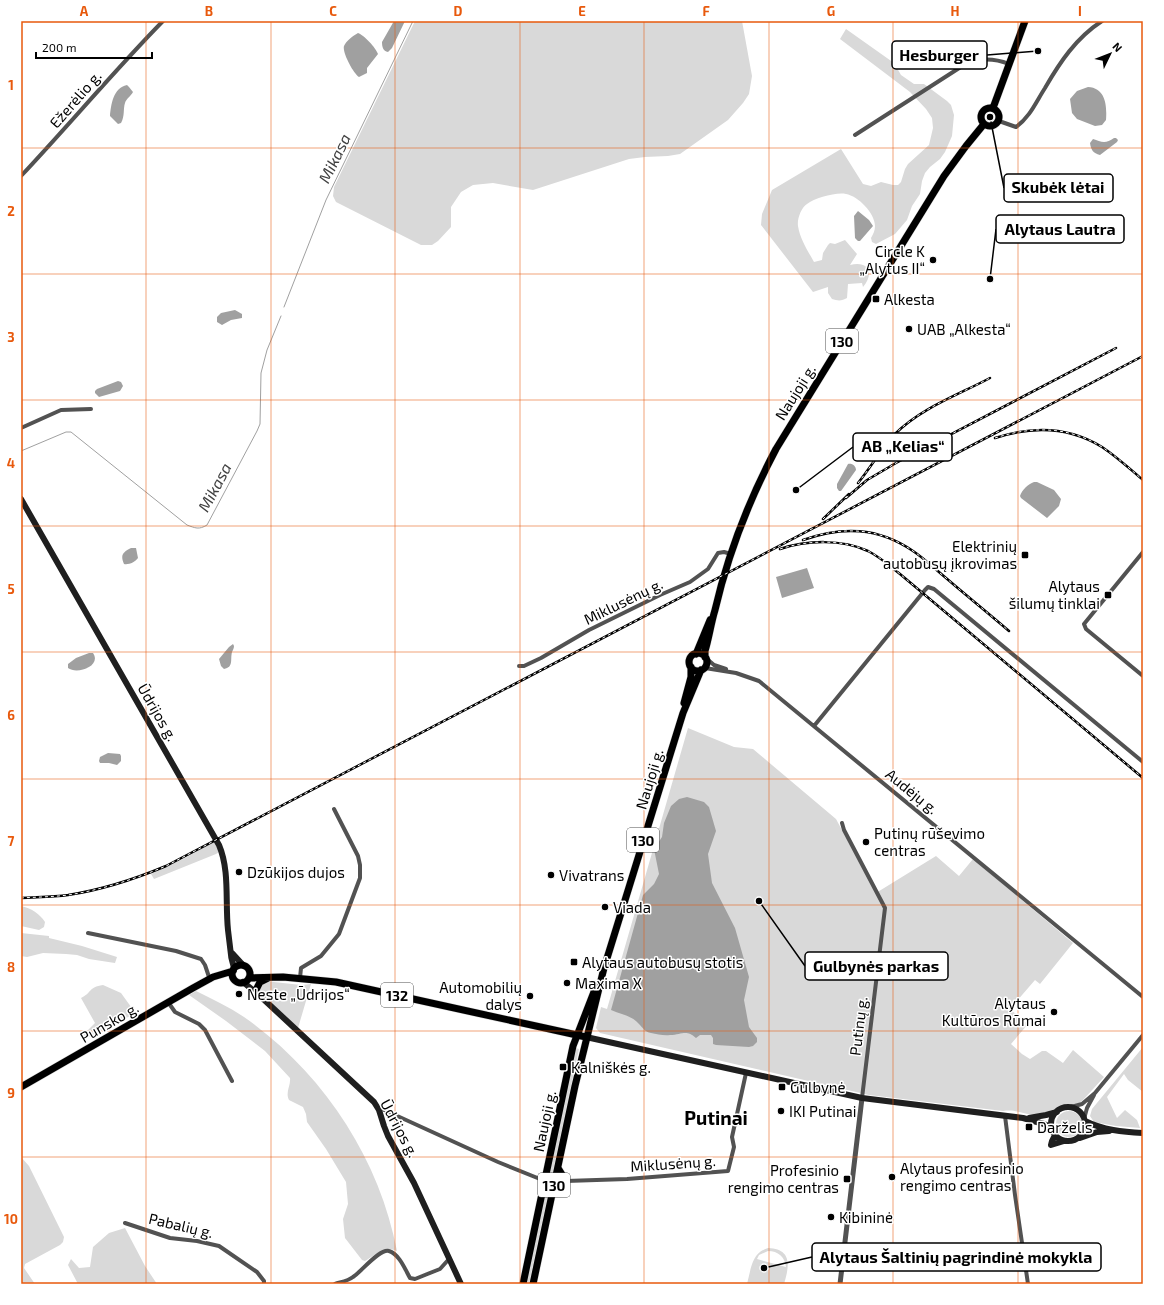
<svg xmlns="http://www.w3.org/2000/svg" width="1164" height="1305" viewBox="0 0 1164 1305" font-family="'Exo 2',sans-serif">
	<rect width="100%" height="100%" fill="#fff"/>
	<path fill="#d9d9d9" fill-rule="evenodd" d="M415 21H742L752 76 749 94 743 103 728 120 680 154 668 156 645 157 629 159 533 190 493 183 473 185 461 192 451 207V227L438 241 432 245H421L336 202 333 196 334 187Z
		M846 29 894 63 901 75 914 84H924L947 101 951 105 954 115 952 136 945 152 940 159 930 167 925 173 922 181 920 194 912 206 907 220 895 234 876 244 872 242 871 238C873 234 875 231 875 226 875 213 858 196 846 194 836 192 815 198 807 204 801 208 797 219 798 226 800 239 808 251 814 262L822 260 823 253 828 245 830 243 835 244 845 240 857 254 850 265C868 260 875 273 863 287L862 283 848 284 847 298C842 301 838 301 832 299L828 293V287L813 292 761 225 762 214 772 190 841 149 863 184 871 186 881 182 893 185H898L901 182 905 169 908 164 929 145 933 128 932 118 926 109 910 92 840 39Z
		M688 728 734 747 753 749 836 819 876 893 936 856 959 876 973 859 1073 943 1040 984 1035 980 1010 1009 1028 1024 1011 1044 1022 1054 1030 1059 1042 1051H1046L1063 1063 1073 1050 1104 1077 1083 1100 1079 1103 1034 1115C1022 1114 1016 1109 1003 1111L869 1095 600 1033 596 1028 601 1007 607 1009Z
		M215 841 219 852 216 854 154 879 151 874 187 857Z
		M21 906C31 908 40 914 45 922L44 927 39 930 21 926Z
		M21 933 49 936V938L82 946 117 957 115 963 89 959 77 955 66 954 43 953 27 957 21 956Z
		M265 981 301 985 311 984 298 1028 259 991V988Z
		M103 985 121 993 134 1011V1014L85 1039 83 1035 95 1023 81 998C92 993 88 987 103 985Z
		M196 991C212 999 229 1007 244 1017 322 1072 379 1157 397 1251 385 1245 375 1255 365 1261L362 1260 345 1238 343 1219 348 1204 346 1182 326 1149 307 1122 306 1114 303 1107 289 1100C285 1092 291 1086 290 1078L265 1051 226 1021 189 995Z
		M1143 1047V1092L1128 1080 1124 1074 1107 1097 1117 1118 1125 1110 1137 1120 1140 1128 1116 1126 1094 1122 1090 1116 1092 1109Z
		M576 1048 579 1049 529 1284H526Z
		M1056 1124a13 13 0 1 1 26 0a13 13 0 1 1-26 0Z
		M21 1157 29 1166 64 1237 63 1242 60 1245 25 1264 24 1268 35 1284H21Z
		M125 1228 145 1266 157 1284H78L68 1265 71 1259 79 1268 90 1267 93 1247 109 1233Z
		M768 1248C793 1249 789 1267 784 1284H747C751 1270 751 1253 768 1248ZM768 1251C778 1251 785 1257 786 1267L757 1259 759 1255Z"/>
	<path fill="#a0a0a0" d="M394 21H405L392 48 388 52C383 51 382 47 382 42Z
		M358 33C364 35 376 48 378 54L367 68V73L359 77C353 73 342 52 344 46 346 41 353 36 358 33Z
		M127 85 129 87 133 92C131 96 126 99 125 103 123 109 125 116 121 123L118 124 110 116C111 105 113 88 127 85Z
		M1088 87C1106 88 1107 106 1106 120L1102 125 1095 126 1077 119 1072 113 1070 99 1077 91Z
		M1114 138H1116L1118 140 1117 142 1100 155C1093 153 1091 150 1090 143L1093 139C1101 142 1106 144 1114 138Z
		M858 211 869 220 873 226 860 241H858L855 238 854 216Z
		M235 310 242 314V318L231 320 222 325 217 322V317L221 313Z
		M118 381 121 382 123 386 120 391 99 397 95 393V391L97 389Z
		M848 464C852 463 856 466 856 470L841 491H839L837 488V484Z
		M1034 482H1037L1054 490 1061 499 1059 506 1047 518 1021 498 1020 496C1022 490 1028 484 1034 482Z
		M131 548H136L138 558C135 562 129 565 124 564 120 555 123 552 131 548Z
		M807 568 814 588 782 598 776 577Z
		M233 644 234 646C234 648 233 650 232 652 230 660 234 667 224 669L221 666 219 659 229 647Z
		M89 653H93C102 666 77 675 68 668V664L76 658Z
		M108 753 120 754 121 756V761L117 765 109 763H100L99 761 100 757Z
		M687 797 704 802 709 807 716 831 708 854 712 883 735 928 749 977 744 1000 749 1027 757 1038V1042L753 1046 749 1047 716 1045 713 1044V1038L711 1035H700L696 1038C686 1029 682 1035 670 1035 664 1036 657 1034 651 1033 645 1032 643 1028 639 1024 631 1015 622 1015 611 1010L643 895 654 884 659 874 654 849 662 837 664 823 671 806 679 799Z"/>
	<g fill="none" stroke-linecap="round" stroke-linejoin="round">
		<path stroke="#a0a0a0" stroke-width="1" d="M284 307 326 200 413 21
			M21 451 66 432H71L187 525C195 528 199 530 207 525L257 431 260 424 261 373 267 350 281 316"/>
		<g stroke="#dbdbdb" stroke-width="8">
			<path id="primary" d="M981 117a9 9 0 1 1 18 0a9 9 0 1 1-18 0Z
				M993 108 1025 21
				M689 662a9 9 0 1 1 18 0a9 9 0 1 1-18 0Z
				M696 654 710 620
				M705 657V651C709 638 711 623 715 610 728 554 749 500 776 449L944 176 966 146 984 124
				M684 703 691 677V667
				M232 974a9 9 0 1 1 18 0a9 9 0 1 1-18 0Z
				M249 978 283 977 336 982 586 1037
				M256 990 260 982 268 978
				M21 1087 193 988 213 977 233 971
				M553 1192 561 1184 566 1181 558 1168
				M523 1284 573 1046 597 984
				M533 1284 575 1086 604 968 683 713 701 670"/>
		</g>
		<path stroke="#525252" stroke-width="4" d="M999 121 1016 127C1030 117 1036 102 1045 88 1060 62 1076 38 1102 21
			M855 135 967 63C981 58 994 58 1009 64
			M21 176C69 125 114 71 163 21
			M21 428 61 410 91 409
			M1143 552 1084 624 1086 629 1143 676
			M707 659 714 665 726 669
			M519 666H524L541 658 589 630 660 595 690 582 708 569 718 553 724 552 731 554
			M705 668 736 673 759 681 1143 997
			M814 726 925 590 928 587 934 589 1143 762
			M842 823 844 830 885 908 862 1098
			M88 933 176 951 201 959 205 965 210 980
			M300 978 301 968 321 956 339 934 360 878V865L358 856 334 809
			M168 1002 175 1012 199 1024 205 1030 232 1081
			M1071 1107 1082 1104 1095 1093 1143 1035
			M379 1110 382 1109 498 1162 545 1181
			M1005 1116 1015 1195 1028 1284
			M1084 1119 1087 1108 1094 1095
			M566 1181 627 1179 728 1171 734 1147 732 1137 746 1073
			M125 1223 170 1238 197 1241 219 1246 257 1272 264 1281V1284
			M335 1284C341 1282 348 1281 353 1277 361 1272 380 1248 389 1251 399 1254 405 1269 410 1278L415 1279 440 1269 449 1259"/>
		<path stroke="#525252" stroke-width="5" d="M840 1284 862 1098"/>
		<path stroke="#1f1f1f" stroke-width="6" d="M21 499 219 845C230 871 225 902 228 930 229 938 230 947 231 955 231 960 234 964 234 970
			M232 953 243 965
			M243 982 260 996 374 1102 379 1110 384 1126 388 1136 414 1183 461 1284
			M586 1037 862 1098 1023 1118 1044 1124 1052 1128
			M1051 1124a17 17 0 1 1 34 0a17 17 0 1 1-34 0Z
			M1029 1118 1046 1115 1057 1112
			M1085 1121C1103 1130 1123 1132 1143 1133
			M1055 1135 1052 1141 1051 1145 1064 1141
			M1080 1138 1097 1132 1109 1131"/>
		<use href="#primary" stroke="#000" stroke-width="7"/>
		<g stroke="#000" stroke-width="2.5">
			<path id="rail" d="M995 438C1032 426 1068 426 1102 447 1117 457 1130 469 1143 480
				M858 483C871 467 881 449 895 434 921 408 958 395 990 378
				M846 498 867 480 896 463 1116 348
				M823 519 849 494
				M803 540C842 526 878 527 913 551 925 559 935 569 946 578 967 596 988 613 1009 631
				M780 549C807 540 842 539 868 551 880 557 890 566 900 574L1143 778
				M21 898C36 897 52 897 68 895 101 890 135 879 166 866L1143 356"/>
		</g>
		<use href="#rail" stroke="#fff" stroke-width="1" stroke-dasharray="3" stroke-linecap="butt"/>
	</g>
	<path fill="none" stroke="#e8590c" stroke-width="1" stroke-opacity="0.55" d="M146 21V1284M271 21V1284M395 21V1284M520 21V1284M644 21V1284M769 21V1284M893 21V1284M1018 21V1284M21 148H1143M21 274H1143M21 400H1143M21 526H1143M21 652H1143M21 779H1143M21 905H1143M21 1031H1143M21 1157H1143"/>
	<g fill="#000" stroke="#fff" stroke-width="1.5">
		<circle cx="933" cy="260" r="4"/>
		<rect x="872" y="295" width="8" height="8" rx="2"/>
		<circle cx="909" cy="329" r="4"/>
		<rect x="1021" y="551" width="8" height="8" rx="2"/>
		<rect x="1104" y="591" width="8" height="8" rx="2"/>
		<circle cx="866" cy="842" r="4"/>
		<circle cx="239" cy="872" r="4"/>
		<circle cx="551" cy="875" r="4"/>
		<circle cx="605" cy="907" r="4"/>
		<rect x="570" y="958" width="8" height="8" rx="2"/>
		<circle cx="567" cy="983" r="4"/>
		<circle cx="239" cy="994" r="4"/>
		<circle cx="530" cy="996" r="4"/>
		<circle cx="1054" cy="1012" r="4"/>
		<rect x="559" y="1063" width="8" height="8" rx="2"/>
		<rect x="778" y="1083" width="8" height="8" rx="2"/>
		<circle cx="781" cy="1111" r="4"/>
		<rect x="1025" y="1123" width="8" height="8" rx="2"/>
		<circle cx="892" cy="1177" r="4"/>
		<rect x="843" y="1175" width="8" height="8" rx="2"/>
		<circle cx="831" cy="1217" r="4"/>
	</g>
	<g text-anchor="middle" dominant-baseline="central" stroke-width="3" stroke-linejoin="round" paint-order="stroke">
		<g fill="#fff" stroke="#4c4c4c" stroke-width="1">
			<rect x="826" y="329" width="32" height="24" rx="3"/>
			<rect x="627" y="828" width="32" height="24" rx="3"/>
			<rect x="381" y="983" width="32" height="24" rx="3"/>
			<rect x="538" y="1173" width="32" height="24" rx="3"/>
		</g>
		<g font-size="14" font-weight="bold" fill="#000">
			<text x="842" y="341">130</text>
			<text x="643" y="840">130</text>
			<text x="397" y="995">132</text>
			<text x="554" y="1185">130</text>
		</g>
		<g font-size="15" fill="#000" stroke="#fff">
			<text transform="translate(75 99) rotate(-49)">Ežerėlio g.</text>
			<text transform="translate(795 392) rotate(-58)">Naujoji g.</text>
			<text transform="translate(623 601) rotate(-26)">Miklusėnų g.</text>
			<text transform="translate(158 712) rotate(60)">Ūdrijos g.</text>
			<text transform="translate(649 779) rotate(-73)">Naujoji g.</text>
			<text transform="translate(912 791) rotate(39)">Audėjų g.</text>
			<text transform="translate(109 1022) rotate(-30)">Punsko g.</text>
			<text transform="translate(858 1026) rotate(-83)">Putinų g.</text>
			<text transform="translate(544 1121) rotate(-78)">Naujoji g.</text>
			<text transform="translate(400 1128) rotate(62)">Ūdrijos g.</text>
			<text transform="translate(673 1163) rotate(-4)">Miklusėnų g.</text>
			<text transform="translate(181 1225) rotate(13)">Pabalių g.</text>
		</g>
		<g font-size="15" fill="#000" stroke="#fff" text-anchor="start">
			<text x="925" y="251" text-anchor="end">Circle K<tspan x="925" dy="17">„Alytus II“</tspan></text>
			<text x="884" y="299">Alkesta</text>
			<text x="917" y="329">UAB „Alkesta“</text>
			<text x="1017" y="546" text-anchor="end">Elektrinių<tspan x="1017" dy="17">autobusų įkrovimas</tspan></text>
			<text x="1100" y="586" text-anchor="end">Alytaus<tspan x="1100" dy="17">šilumų tinklai</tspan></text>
			<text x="874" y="833">Putinų rūševimo<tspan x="874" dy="17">centras</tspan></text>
			<text x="247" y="872">Dzūkijos dujos</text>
			<text x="559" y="875">Vivatrans</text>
			<text x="613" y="907">Viada</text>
			<text x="582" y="962">Alytaus autobusų stotis</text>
			<text x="575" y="983">Maxima X</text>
			<text x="522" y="987" text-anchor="end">Automobilių<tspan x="522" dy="17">dalys</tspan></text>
			<text x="247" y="994">Neste „Ūdrijos“</text>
			<text x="1046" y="1003" text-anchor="end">Alytaus<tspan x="1046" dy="17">Kultūros Rūmai</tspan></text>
			<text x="571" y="1067">Kalniškės g.</text>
			<text x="790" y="1087">Gulbynė</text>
			<text x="789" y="1111">IKI Putinai</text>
			<text x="1037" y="1127">Darželis</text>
			<text x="900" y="1168">Alytaus profesinio<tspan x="900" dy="17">rengimo centras</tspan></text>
			<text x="839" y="1170" text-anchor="end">Profesinio<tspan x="839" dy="17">rengimo centras</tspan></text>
			<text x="839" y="1217">Kibininė</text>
		</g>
		<g font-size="16" font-style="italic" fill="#414141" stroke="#fff">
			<text transform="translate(334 158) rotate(-64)">Mikasa</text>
			<text transform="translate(214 487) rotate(-62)">Mikasa</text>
		</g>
		<g font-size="19" font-weight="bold" fill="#000" stroke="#fff">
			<text x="716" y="1117">Putinai</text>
		</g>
	</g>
	<path fill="none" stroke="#000" stroke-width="1.5" d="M1038 51L987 55M990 117L1004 188M990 279L996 229M796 490L853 447M759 901L805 966M764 1268L812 1257"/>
	<g fill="#000" stroke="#fff" stroke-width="1.5">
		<circle cx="1038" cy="51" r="4"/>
		<circle cx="990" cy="117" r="4"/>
		<circle cx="990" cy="279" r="4"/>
		<circle cx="796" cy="490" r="4"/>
		<circle cx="759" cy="901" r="4"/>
		<circle cx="764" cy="1268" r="4"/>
	</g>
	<g fill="#fff" stroke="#000" stroke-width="1.5">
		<rect x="892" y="41" width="95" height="28" rx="4"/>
		<rect x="1004" y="174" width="109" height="28" rx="4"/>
		<rect x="996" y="215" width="128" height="28" rx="4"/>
		<rect x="853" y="433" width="99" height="28" rx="4"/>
		<rect x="805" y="952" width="143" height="28" rx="4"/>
		<rect x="812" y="1243" width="289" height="28" rx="4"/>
	</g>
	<g font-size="16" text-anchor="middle" font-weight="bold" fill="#000">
		<text x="939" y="61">Hesburger</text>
		<text x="1058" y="193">Skubėk lėtai</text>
		<text x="1060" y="235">Alytaus Lautra</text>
		<text x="903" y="452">AB „Kelias“</text>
		<text x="876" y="972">Gulbynės parkas</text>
		<text x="956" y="1263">Alytaus Šaltinių pagrindinė mokykla</text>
	</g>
	<rect width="1164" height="1305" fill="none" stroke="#ffffff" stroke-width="44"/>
	<g transform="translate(1110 54) rotate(47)" stroke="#ffffff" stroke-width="3" paint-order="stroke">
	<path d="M0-3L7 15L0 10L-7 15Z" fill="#000000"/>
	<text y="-6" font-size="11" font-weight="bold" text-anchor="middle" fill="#000000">N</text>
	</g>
	<path d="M36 52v6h116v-6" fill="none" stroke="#000000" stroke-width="2"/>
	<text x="42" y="52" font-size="12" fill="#000000" stroke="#ffffff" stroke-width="3" paint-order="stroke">200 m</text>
	<rect x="22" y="22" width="1120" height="1261" fill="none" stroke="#e8590c" stroke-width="1.5"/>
	<g font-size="13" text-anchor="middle" font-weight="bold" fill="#e8590c">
		<text x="84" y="16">A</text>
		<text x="209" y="16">B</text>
		<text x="333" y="16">C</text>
		<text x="458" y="16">D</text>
		<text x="582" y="16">E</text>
		<text x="706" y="16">F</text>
		<text x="831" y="16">G</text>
		<text x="955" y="16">H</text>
		<text x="1080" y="16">I</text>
		<text x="11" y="90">1</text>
		<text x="11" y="216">2</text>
		<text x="11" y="342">3</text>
		<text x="11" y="468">4</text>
		<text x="11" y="594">5</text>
		<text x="11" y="720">6</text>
		<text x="11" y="846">7</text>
		<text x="11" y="972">8</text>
		<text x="11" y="1098">9</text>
		<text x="11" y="1224">10</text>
	</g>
</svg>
